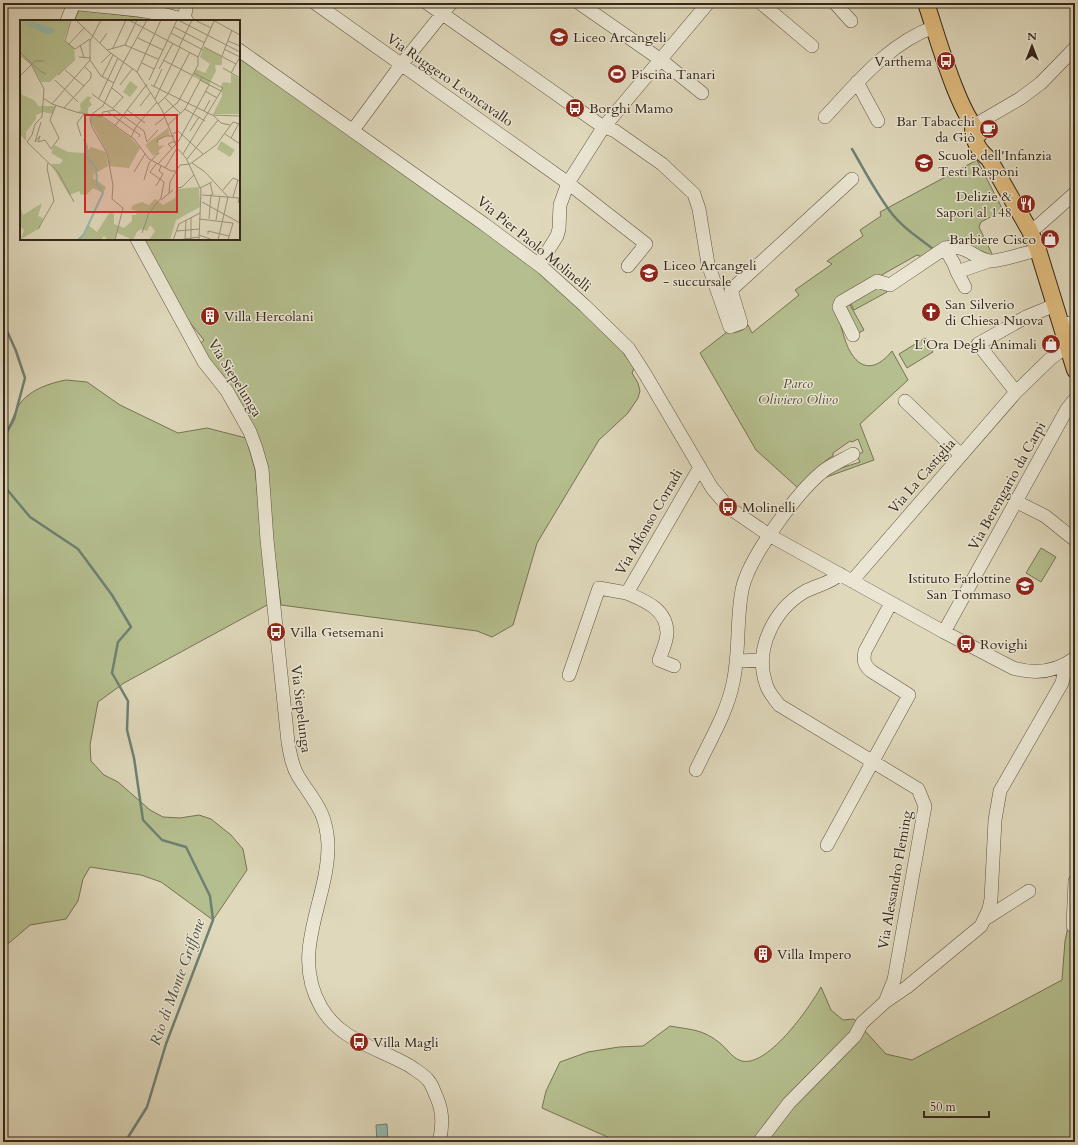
<svg xmlns="http://www.w3.org/2000/svg" width="1078" height="1145" viewBox="0 0 1078 1145" font-family="Cardo,serif">
	<rect width="100%" height="100%" fill="#dfd8bb"/>
	<filter id="stains"><feTurbulence type="fractalNoise" baseFrequency=".005" numOctaves="4"/><feColorMatrix values="0 0 0 0 .2 0 0 0 0 .09 0 0 0 0 .02 0 0 0 .5 -.17"/></filter>
	<radialGradient id="worn" r=".72"><stop offset=".6" stop-color="#630" stop-opacity="0"/><stop offset="1" stop-color="#630" stop-opacity=".3"/></radialGradient>
	<path fill="#b5be8e" stroke="#767354" d="M79 10 173 21H74Z
		M239 57 532 262 622 351 634 368 632 373 638 383 640 391 638 398 628 413 599 440 537 543 513 625 492 637 477 631 281 605 271 527 266 465 199 345 204 340 187 319 141 239H239Z
		M977 160 1003 210 981 222 979 227 994 258 976 252 922 257 917 255 834 302C839 316 844 343 851 353 864 374 880 366 892 351L908 380 860 424 874 460 821 479 826 473 860 462 857 455 863 452 858 439 852 442 850 441 833 453V456C823 460 808 479 798 488L756 450 700 353 727 332C737 333 741 332 748 325L752 333 799 295 795 290 832 264 827 261 863 236 860 230 881 216 880 212Z
		M878 283 887 292 854 310 849 300Z
		M849 303 864 330 857 334 842 307Z
		M925 338 933 352 907 368 899 354Z
		M66 380 87 382 120 405 178 433 207 428 246 438 255 469 269 604 124 683 98 702 90 745 91 761 104 775 118 782 150 810 163 817 180 818 199 815 211 819 231 835 243 849 247 870 213 920 161 882 141 875 90 867 83 879 78 901 66 919 30 925 3 948V439C8 430 16 409 21 402 32 389 50 383 66 380Z
		M1041 548 1056 557 1041 582 1026 573Z
		M1075 894V1142H611L612 1139 542 1108 546 1091 560 1062 588 1052 619 1047 643 1046 670 1026C692 1030 703 1029 721 1044 726 1048 732 1057 739 1060 765 1072 810 1007 821 987L831 1010 843 1020 854 1019 886 1054 912 1060 1062 980 1065 941Z"/>
	<path fill="#93bab0" stroke="#6e8074" d="M387 1124 388 1142H377L376 1125Z"/>
	<g fill="none" stroke-linecap="round" stroke-linejoin="round">
		<path stroke="#6e8074" stroke-width="2.5" d="M852 149C865 171 877 195 893 215 904 229 919 238 933 249
			M3 322 16 351 25 378 14 419 5 436V487L30 517 78 549 112 595 131 627 118 642 112 673 128 701 127 730 134 758 143 820 162 840 186 847 210 896 213 920 166 1044 147 1107 125 1142"/>
		<g stroke="#605443" stroke-width="14">
			<path id="minor" d="M71 3C109 8 150 8 187 21
				M315 3 568 183 646 244 628 266
				M427 3 599 124
				M579 3 661 60 702 93
				M761 3 812 46
				M835 3 851 21
				M184 20 187 3
				M67 21 74 3
				M239 50 484 224 543 268 585 306 629 349 645 374 712 488 728 507 769 535 944 632 1013 668C1036 675 1056 672 1075 658
				M857 82 878 121
				M825 117C857 83 889 43 934 27
				M608 122 708 3
				M973 126 1021 98 1041 83 1075 48
				M610 129 615 131 662 164 694 194 699 209 708 264 730 327 741 323 731 290 852 179
				M353 130 401 65 451 3
				M1030 231 1039 225 1075 193
				M137 239 204 362 227 391 250 432 256 448 262 469 267 540 288 742C290 754 292 766 298 776 315 803 326 811 328 844 329 901 289 951 321 1007 340 1041 379 1048 410 1066 415 1070 423 1074 427 1079 432 1083 434 1092 437 1098 443 1112 443 1127 439 1142
				M945 248 954 264 957 272 989 261
				M539 265 557 236 559 229 560 205 568 183 601 131
				M957 272 965 287
				M1061 325 1075 322
				M853 335 839 307 841 302 877 281 890 285 945 248C967 244 973 258 989 261 998 262 1028 252 1038 250
				M1016 392 978 344 1026 317 1055 305
				M905 401 961 455
				M1017 502 1045 516 1075 540
				M852 581 1016 392 1050 359 1067 346
				M627 593C645 601 667 609 667 633 667 641 662 652 659 660L674 666
				M944 632 1067 409 1075 399
				M738 661 762 660
				M569 675 599 588 627 593 700 467
				M696 770C709 742 727 713 733 683 740 652 736 621 742 590 748 558 800 488 826 469 834 464 844 459 853 454
				M827 845 909 695 871 671C864 665 863 660 865 651L891 603
				M985 919 1029 891
				M1073 926 1075 881
				M885 1002 907 987 981 926 989 909 991 899 995 820 1000 791 1062 683 1066 665
				M759 1142 789 1103 855 1036 862 1023 885 1002 894 980 925 806 918 789 779 705C774 698 768 692 766 684 754 649 774 610 804 592 816 585 830 584 840 574"/>
		</g>
		<g stroke="#36281b" stroke-width="18">
			<path id="major" d="M926 3C937 35 958 113 980 133
				M973 126C973 141 978 150 989 159L1030 231 1038 250 1075 370"/>
		</g>
		<use href="#minor" stroke="#eae6d3" stroke-width="13"/>
		<use href="#major" stroke="#e0bc7e" stroke-width="16"/>
	</g>
	<defs>
		<g id="school-disc" transform="scale(1)"><circle r="9.5" fill="#8f2418" stroke="#eae6d3"/><path d="M0-5L7-2L0 1L-7-2ZM-4 1L0 2.5L4 1V4Q0 6-4 4Z" fill="#fff"/></g>
		<g id="bus-disc" transform="scale(1)"><circle r="9.5" fill="#8f2418" stroke="#eae6d3"/><path d="M-5-6H5V4H4V6H2V4H-2V6H-4V4H-5ZM-3.5-4V0h7V-4ZM-3.5 1.2v1.5H-2V1.2ZM2 1.2v1.5H3.5V1.2Z" fill="#fff"/></g>
		<g id="stadium-disc" transform="scale(1)"><circle r="9.5" fill="#8f2418" stroke="#eae6d3"/><path d="M0-5a6.5 5 0 1 0 0 10a6.5 5 0 1 0 0-10ZM-3.5-1.8h7v3.6h-7Z" fill="#fff"/></g>
		<g id="cafe-disc" transform="scale(1)"><circle r="9.5" fill="#8f2418" stroke="#eae6d3"/><path d="M-5.5-4.5H6V0H3Q3 3.5 0 3.5H-2.5Q-5.5 3.5-5.5 0ZM3-3.2v2h1.7v-2ZM-6 4.5H4V6H-6Z" fill="#fff"/></g>
		<g id="restaurant-disc" transform="scale(1)"><circle r="9.5" fill="#8f2418" stroke="#eae6d3"/><path d="M-5-6h1v4h1v-4h1v4h1v-4h1v5L-1.5 .5V6h-2V.5L-5-1ZM5-6V6H3V1.5H1.5Q1.5-4 5-6Z" fill="#fff"/></g>
		<g id="shop-disc" transform="scale(1)"><circle r="9.5" fill="#8f2418" stroke="#eae6d3"/><path d="M-5-2.5h2.3a2.7 3.5 0 0 1 5.4 0H5L5.5 6h-11ZM-1.5-2.5h3a1.5 2.3 0 0 0-3 0Z" fill="#fff"/></g>
		<g id="church-disc" transform="scale(1)"><circle r="9.5" fill="#8f2418" stroke="#eae6d3"/><path d="M-1.2-6h2.4v3.5h3.3v2.4h-3.3V6h-2.4V-.1h-3.3v-2.4h3.3Z" fill="#fff"/></g>
		<g id="building-disc" transform="scale(1)"><circle r="9.5" fill="#8f2418" stroke="#eae6d3"/><path d="M-4-6H4V6H1V3H-1V6H-4ZM-2.5-4.3h1.7v1.8h-1.7ZM.8-4.3h1.7v1.8H.8ZM-2.5-1h1.7V.8h-1.7ZM.8-1h1.7V.8H.8Z" fill="#fff"/></g>
	</defs>
	<g fill-rule="evenodd">
		<use href="#school-disc" x="559" y="37"/>
		<use href="#bus-disc" x="946" y="61"/>
		<use href="#stadium-disc" x="617" y="74"/>
		<use href="#bus-disc" x="575" y="108"/>
		<use href="#cafe-disc" x="989" y="129"/>
		<use href="#school-disc" x="924" y="163"/>
		<use href="#restaurant-disc" x="1026" y="204"/>
		<use href="#shop-disc" x="1050" y="239"/>
		<use href="#school-disc" x="649" y="273"/>
		<use href="#church-disc" x="931" y="312"/>
		<use href="#building-disc" x="210" y="316"/>
		<use href="#shop-disc" x="1051" y="344"/>
		<use href="#bus-disc" x="728" y="507"/>
		<use href="#school-disc" x="1025" y="586"/>
		<use href="#bus-disc" x="276" y="632"/>
		<use href="#bus-disc" x="966" y="644"/>
		<use href="#building-disc" x="763" y="954"/>
		<use href="#bus-disc" x="359" y="1042"/>
	</g>
	<g text-anchor="middle" dominant-baseline="central" stroke-width="3" stroke-linejoin="round" paint-order="stroke">
		<g font-size="14" fill="#36281b" stroke="#eae6d3" text-anchor="start">
			<text x="573" y="37">Liceo Arcangeli</text>
			<text x="932" y="61" text-anchor="end">Varthema</text>
			<text x="631" y="74">Piscina Tanari</text>
			<text x="589" y="108">Borghi Mamo</text>
			<text x="975" y="121" text-anchor="end">Bar Tabacchi<tspan x="975" dy="16">da Giò</tspan></text>
			<text x="938" y="155">Scuole dell'Infanzia<tspan x="938" dy="16">Testi Rasponi</tspan></text>
			<text x="1012" y="196" text-anchor="end">Delizie &amp;<tspan x="1012" dy="16">Sapori al 148</tspan></text>
			<text x="1036" y="239" text-anchor="end">Barbiere Cisco</text>
			<text x="663" y="265">Liceo Arcangeli<tspan x="663" dy="16">- succursale</tspan></text>
			<text x="945" y="304">San Silverio<tspan x="945" dy="16">di Chiesa Nuova</tspan></text>
			<text x="224" y="316">Villa Hercolani</text>
			<text x="1037" y="344" text-anchor="end">L'Ora Degli Animali</text>
			<text x="742" y="507">Molinelli</text>
			<text x="1011" y="578" text-anchor="end">Istituto Farlottine<tspan x="1011" dy="16">San Tommaso</tspan></text>
			<text x="290" y="632">Villa Getsemani</text>
			<text x="980" y="644">Rovighi</text>
			<text x="777" y="954">Villa Impero</text>
			<text x="373" y="1042">Villa Magli</text>
		</g>
		<g font-size="14" fill="#36281b" stroke="#eae6d3">
			<text transform="translate(450 80) rotate(35)">Via Ruggero Leoncavallo</text>
			<text transform="translate(534 244) rotate(39)">Via Pier Paolo Molinelli</text>
			<text transform="translate(235 378) rotate(58)">Via Siepelunga</text>
			<text transform="translate(922 476) rotate(-49)">Via La Castiglia</text>
			<text transform="translate(1007 486) rotate(-61)">Via Berengario da Carpi</text>
			<text transform="translate(649 522) rotate(-60)">Via Alfonso Corradi</text>
			<text transform="translate(301 709) rotate(83)">Via Siepelunga</text>
			<text transform="translate(895 880) rotate(-80)">Via Alessandro Fleming</text>
		</g>
		<g font-size="14" font-style="italic" fill="#564e38" stroke="#eae6d3">
			<text x="798" y="383">Parco<tspan x="798" dy="16">Oliviero Olivo</tspan></text>
		</g>
		<g font-size="15" font-style="italic" fill="#4d4c40" stroke="#eae6d3">
			<text transform="translate(177 982) rotate(-70)">Rio di Monte Griffone</text>
		</g>
	</g>
	<g transform="translate(20 20)">
		<rect width="220" height="220" fill="#dfd8bb"/>
		<path d="M0 0H47L50 2 44 20 54 28 55 38 30 62H21L10 43 0 34ZM184 27 202 36V45H195L196 51 189 65 172 56 176 49 185 53 190 44 180 37ZM211 54 220 59V94H193L202 76 201 66 203 62 211 63ZM110 61 118 67 110 77 103 72ZM0 64 2 75 14 80 18 86H35L33 94 23 92 16 95V99L6 112V121L0 114ZM68 76 72 78 69 80 72 85 68 88V94L58 92 61 90 60 84ZM72 95 80 96 110 117 120 128 109 148 89 146 88 134 70 100ZM148 108 150 117 146 115 137 121 139 126 145 125 138 131 140 134 135 135 137 132 133 136 125 125ZM201 121 215 130 210 137 197 129ZM34 125 48 132 65 133 71 127 86 132 88 146 74 154 73 158 86 167 83 173 73 168 66 175 60 174V171L49 175 31 144H40L43 140 31 133ZM179 167 180 187 156 200 150 220H129L135 211 130 205 127 211 121 209 117 212 113 220 97 213 95 220H88L84 216 81 220H58L64 214 68 205 77 212 90 192 94 194V204L104 208 112 201V195H116L117 191 111 189 113 185 122 182 129 185 135 179 143 185 155 178 157 169ZM22 183 18 196 23 198 20 208 1 219 4 210 0 206V186L3 195Z" fill="#b5be8e"/>
		<path d="M8 1 34 9 35 12 29 14Z" fill="#93bab0"/>
		<path fill="none" stroke="#93bab0" stroke-width="2" d="M5 3 29 14M58 220 64 214 83 173 77 164 76 148 66 136 67 127 64 119"/>
		<path fill="none" stroke="#9b927b" stroke-width="1" d="M51 0 45 21 55 29 70 19M56 0 88 31 117 52 142 90 157 128 166 138 181 170 179 220M109 0 178 37M158 0 220 32M175 0 191 8M193 0 220 15M154 7 185 23M151 13 183 30M118 18 143 30M208 21 220 26M80 23 87 13M49 24 64 8M60 25 64 37M105 25 117 0M159 27 172 0M184 27 216 44M93 28 106 0M204 29 220 37M87 30 105 25 138 39M0 32 20 51 26 54M0 35 11 44 24 69 22 97 15 104 12 115 7 122 38 152 54 182M202 36 212 10M59 37 71 38M178 37 194 1M70 40 81 56 94 63M143 40 172 55M81 43 91 33M122 43 134 49M203 48 220 58M139 49 153 23M45 50 64 66M117 52 141 0M174 53 203 68 201 71M211 53 220 37M38 55 55 39M0 56 15 41H24M82 57 93 35M35 60 58 82M129 60 157 0M180 60 201 71M100 65 113 48M131 65 192 95 220 96M134 66 142 49M92 68 103 77 93 88M185 71 197 78M72 74 116 105M23 78 32 84 56 92 83 97 114 119 129 139 151 151H156M79 78 98 38M145 78 161 94M135 79 160 27M32 84 70 40V21L81 0M138 84 148 74 170 32M120 86 131 72M44 88 71 58V53L65 47M165 89 185 101M107 90 125 103M184 91 190 80M88 92 120 115 119 117M144 94 158 82 178 45V37M193 95 201 103 210 105M81 96 83 92 95 90M21 102 15 122 20 116 18 122 25 120 31 129 39 118 30 100 36 85M135 105 145 97M148 105 165 89 182 57M95 106 127 64M117 106 124 111 127 122 138 110M170 111 179 97M153 114 158 111 183 134M205 114 220 124M61 116 57 103 64 94M111 117 117 105 137 82M211 118 219 103M155 122H158L189 65M138 123 137 120 146 116H154M152 128 148 124 155 121M163 134 201 71M167 139 198 100M172 143 185 152 208 177M138 144 156 124M145 148 157 128M114 152 125 134M124 160 129 143 138 133M190 163 193 175M136 166 143 154 139 151 141 146M180 168 192 162M203 170 213 158 220 161M149 173 150 162 160 145 170 144 196 125 213 102 220 104M156 173 157 168 162 167 174 155M182 175 219 178 218 183M213 177 218 160M141 180 153 170M182 182 220 203M171 197V220M179 199 213 203 208 220M189 199 191 174M196 200 200 176M18 209 34 181 27 148 28 143M157 211 179 209M122 213 129 193 141 178 144 162 130 152 137 143M188 214V211L209 216M179 215 193 220M95 220 103 188 92 179 93 165 87 133 72 107 70 99 72 94 83 86 103 43 127 0M153 220 159 204 180 193M158 220 179 217M165 220 166 200M198 220 208 177"/>
		<path fill="#d62828" fill-opacity="0.15" stroke="#d62828" stroke-width="2" d="M65 95H157V192H65Z"/>
		<rect width="220" height="220" fill="none" stroke="#36281b" stroke-width="2"/>
	</g>
	<rect width="1078" height="1145" fill="none" stroke="#dfd8bb" stroke-width="16"/>
	<rect x="4" y="4" width="1070" height="1137" fill="none" stroke="#36281b" stroke-width="2"/>
	<rect x="8" y="8" width="1062" height="1129" fill="none" stroke="#36281b"/>
	<g transform="translate(1032 46)" stroke="#eae6d3" stroke-width="3" paint-order="stroke">
	<path d="M0-3L7 15L0 10L-7 15Z" fill="#36281b"/>
	<text y="-6" font-size="11" font-weight="bold" text-anchor="middle" fill="#36281b">N</text>
	</g>
	<path d="M924 1111v6h65v-6" fill="none" stroke="#36281b" stroke-width="2"/>
	<text x="930" y="1111" font-size="12" fill="#36281b" stroke="#eae6d3" stroke-width="3" paint-order="stroke">50 m</text>
	<rect width="100%" height="100%" filter="url(#stains)"/>
	<rect width="100%" height="100%" fill="url(#worn)"/>
</svg>
